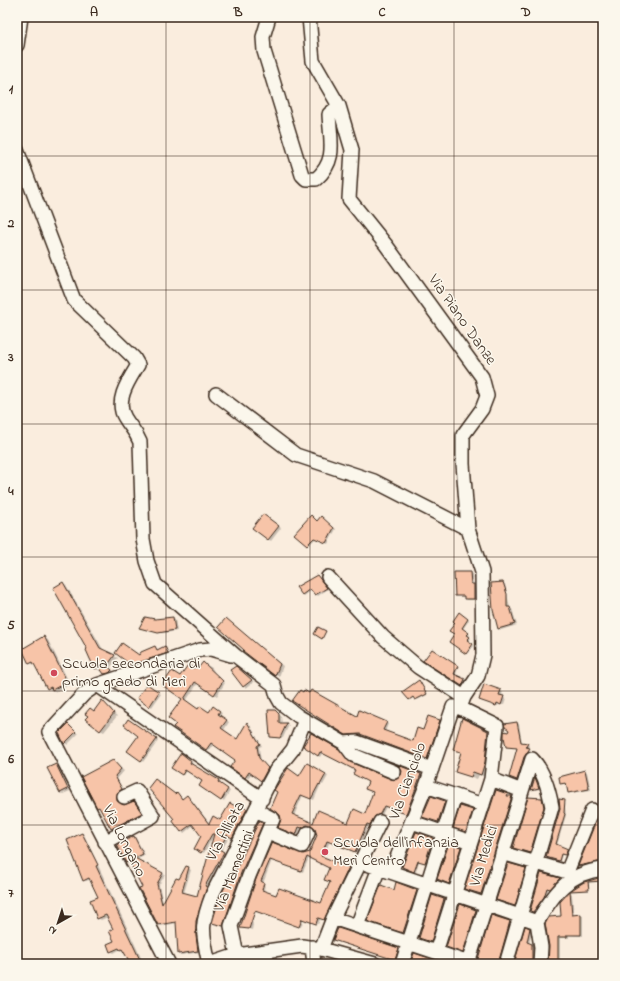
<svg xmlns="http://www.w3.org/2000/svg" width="620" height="981" viewBox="0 0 620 981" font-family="'Indie Flower',sans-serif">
	<rect width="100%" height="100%" fill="#faedde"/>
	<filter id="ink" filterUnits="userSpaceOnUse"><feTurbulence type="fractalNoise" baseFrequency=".025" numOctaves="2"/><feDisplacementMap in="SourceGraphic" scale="8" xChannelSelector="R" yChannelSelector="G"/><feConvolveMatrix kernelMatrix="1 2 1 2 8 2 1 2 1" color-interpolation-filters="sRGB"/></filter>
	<g filter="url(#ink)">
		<path fill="#0003" fill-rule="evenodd" d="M266 517 281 528 271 541 253 528Z
			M313 517 318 522 323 519 336 529 328 544 316 538 309 545 307 544Z
			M470 573 472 574 473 585 476 587V600H467L465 597 456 595Z
			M318 576 328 589 318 596 312 590 304 596 302 594 298 588Z
			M63 583 66 585 104 651 118 658 110 668 115 672 108 676 102 670 100 671 96 669 87 651 89 650Z
			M503 583 505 584 510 608 512 609 517 625 501 630 499 628Z
			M460 613 469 620 463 629 470 635 468 637 471 638 468 642 455 634Z
			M173 618 175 619 177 631 165 633 140 628 155 620Z
			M226 619 283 666 279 677 245 651Z
			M44 638 48 640 70 684 57 692 49 689 55 685 48 688 36 665 30 663Z
			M473 645 474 646 467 654Z
			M155 647 158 650 165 647 169 654 134 666 131 664 139 656Z
			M432 651 458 668 456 675 467 681 464 686 425 661Z
			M203 663 212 668 218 679 225 683 217 696 198 683 186 701 199 710 209 713 213 707 222 713 220 716 229 722 224 730 237 740 248 724 250 725 262 746 259 747 261 761 270 770 264 782 252 773 248 778 246 777 237 759 214 744 209 751 206 749 177 723 183 699 180 677 193 669 199 668Z
			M238 669 254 682 246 688 244 686Z
			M419 681 427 695 417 700 415 697 410 700Z
			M147 685 161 694 152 707 138 698Z
			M500 691 503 692 501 697 506 699 504 705 499 704 498 706 482 701Z
			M293 701 357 717 386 723 388 724 385 732 413 742 440 720 442 722 428 759 362 735H349Z
			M102 702 112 709 111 711 117 716 104 732 100 730 94 712Z
			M277 713 281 716 282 724 289 725 283 738 271 737Z
			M129 720 158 741 143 762 129 751 140 736Z
			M462 720 494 735 487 777 479 775 477 779 456 771 461 753 454 749Z
			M517 723 519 724 522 743 529 745 528 749 531 750 526 758 519 781 512 778 518 748 509 747V733Z
			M70 726 78 734 67 745 60 733Z
			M311 734 341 752 351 764 391 780 396 781 402 776 403 770 401 767 423 776 408 814 386 807 382 815 377 816 372 825 369 824 357 853 330 841 323 858 350 870 326 921 321 918 318 924 304 919 301 927 257 912 251 916 253 925 252 930 243 927 241 926 272 844 303 855 311 853 318 835 313 826H310L305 829 302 827 298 835 279 827 282 819 281 814 271 808 278 791 276 790 288 769 299 777 307 764 328 776 323 785 321 784 314 800 303 795 294 816 313 825 319 812 349 824 354 811 366 815 374 792 366 789 369 782 354 773 356 770 323 752 320 757 304 746ZM309 858 330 868 325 879 331 882 321 904 280 889 277 896 264 891 265 884 261 895 259 894 272 860 303 872Z
			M181 755 193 763 191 765 221 782 220 784 230 791 224 801 200 785 203 781 187 771 184 775 172 767Z
			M113 761 124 771 117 779 124 791 120 795V803L124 806 134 802 137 804 144 815 116 831 112 829 102 809 98 807Z
			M56 765 58 766 70 791 63 794 60 793Z
			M585 771 587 772 591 790 569 793 567 784 561 783 560 777Z
			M535 778 540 789 534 790 532 789Z
			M177 793 183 799 187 796 190 798 210 824 221 822 243 808 249 811 235 839 230 836 221 851 226 855 207 888 209 889 200 952 181 955 179 954 177 923 161 926 159 924 144 888 130 863 126 862 134 837 136 839 145 855 137 860 165 875 159 885 163 903 187 867 191 870 184 893 198 897 214 835 204 853 196 849 203 836 194 825 184 833 182 831 175 819 176 795Z
			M507 795 514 799 483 895 468 890Z
			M542 799 544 800 545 808 532 853 516 848Z
			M564 801 566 815 557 845 569 850 567 855 562 854 560 861 547 857Z
			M445 802 447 803 441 823 425 818Z
			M472 811 467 832 456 828Z
			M603 816V863L582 867 579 866Z
			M259 822 264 824 225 926 215 923 235 873Z
			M417 833 434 839 427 863 419 861 416 872 404 868Z
			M82 834 84 835 144 964H131L121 949 114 953 111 951 115 941 114 930 108 917 101 920 98 918 99 898 91 879 86 881 83 880Z
			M461 848 462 849 451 884 440 880Z
			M525 869 528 870 517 906 500 900Z
			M542 874 561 880 552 889 549 888 545 898 536 913 533 912Z
			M603 878V881L589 882V890L572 891 584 883Z
			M417 890 419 892 406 933 371 922 394 891Z
			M570 892 572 894 574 915 583 916V936L569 935V938H560V964H549Z
			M433 896 446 901 433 942 422 939Z
			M460 905 477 912 464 953 449 947Z
			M492 916 512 924 500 964H480Z
			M529 929 532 930 529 944 534 946 535 964H515Z
			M336 940 398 949 400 950 397 961Z
			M304 960 307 964 277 963Z"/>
		<path fill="#f7c4a8" stroke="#3b2a1e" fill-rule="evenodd" d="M263 514 279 526 268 540 252 528Z
			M311 515 317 521 321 516 334 528 326 543 314 538 307 545 294 534Z
			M454 572H470L471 584H474V599H464V596H455Z
			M317 575 327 588 315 595 310 589 302 595 296 587Z
			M63 582 100 648 115 655 107 666 112 670 109 673 104 674 99 667 95 669 90 659 86 650 87 649 53 588Z
			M503 582 507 594V607H510L515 624 498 629 493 610 491 583Z
			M459 612 468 619 462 628 469 633 467 635 470 637 467 640 473 644 466 654 449 642 454 634 449 631 455 623 453 621Z
			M145 617 155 619 173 617 175 630 158 633 139 628Z
			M226 618 280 664 275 676 243 651 244 650 218 627Z
			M318 627 326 631 322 639 314 634Z
			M44 636 67 682 52 690 51 687 47 689 33 662 29 664 22 649Z
			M122 643 139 655 141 652 155 646 157 650 165 646 168 653 131 665 115 653Z
			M432 649 458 666 454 674 465 679 462 686 423 661Z
			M203 662 223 681 214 695 195 682 184 699 198 709 200 706 209 712 213 706 220 711 218 714 227 720 221 728 237 739 247 722 260 744 257 746 259 758 268 768 261 781 249 772 245 778 230 767 235 760 211 743 206 750 173 727 176 724 168 718 182 699 162 685 172 671 180 676 188 665 193 668 199 667Z
			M236 666 252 680 243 687 230 670Z
			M419 680 427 694 415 700 413 697 409 700 402 692Z
			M147 684 159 692 149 707 137 698Z
			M484 684 501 690 499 695 504 696 501 705 497 703 496 706 479 700Z
			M300 690 303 692 304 690 309 693 311 690 357 716 359 710 387 722 383 730 413 741 417 728 423 730 428 716 440 720 427 759 360 734 346 735 292 701Z
			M102 700 114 713 100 731 85 719 88 716 85 714 90 708 94 711Z
			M268 710H275L279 714V723H287L280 738 270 737Z
			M462 718 488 731 485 762 481 775 473 772 471 777 455 772 461 752 453 750Z
			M128 719 157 739 141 761 127 751 138 736 124 725Z
			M517 722 521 742 528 743 526 747 530 748 524 757 517 780 509 777 517 748 506 747 504 737V731L508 732 509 730 505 727 504 724Z
			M68 724 76 732 64 744 59 733Z
			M311 733 339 749 350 762 391 779 395 780 401 775 402 771 398 765 421 774 416 788 406 814 384 806 380 814 375 816 370 825 367 824 355 852 327 841 321 856 349 867 324 920 318 918 316 924 302 919 299 927 255 911 249 929 240 928 256 879 272 842 303 854 310 852 317 835 315 829 311 826 307 825 302 828 299 827 296 835 278 828 281 819 280 815 270 808 277 792 274 790 288 768 299 776 307 763 326 774 320 785 319 784 311 799 301 795 292 814 313 823 318 810 348 823 354 809 365 814 373 792 365 789 368 782 353 774 355 770 320 752 318 756 303 746ZM307 857 329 868 324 880 330 882 321 903 279 888 276 895 262 890 264 883 261 881 270 860 301 871Z
			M181 753 191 761 190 763 219 780 218 782 228 789 221 801 199 786 202 781 185 770 182 775 171 768Z
			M113 760 121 769 115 776 122 789 117 793V801L124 805 134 801 142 813 111 829 99 807 97 808 81 777Z
			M56 764 68 789 60 793 47 768Z
			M585 770 589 789 568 793 566 783 560 784 559 777Z
			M535 777 539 788 531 790Z
			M155 779 175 794 177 792 182 799 187 795 209 824 213 816 220 820 230 803 242 810 243 807 247 809 232 838 227 835 219 849 224 852 205 886 207 887 196 921V936L198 951 178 954 176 922 158 925 139 888 142 887 129 861 126 863 117 845 134 836 143 854 135 858 163 873 157 884 162 904 176 878 179 879 186 866 189 867 182 892 197 896 214 834H212L201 853 194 849 201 836 192 824 181 832 172 820 174 819 148 788Z
			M496 790 508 794 507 796H512L481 894 464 889Z
			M431 796 445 801 438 822 422 817Z
			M528 797 542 798 544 807 530 853 513 848Z
			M559 799 565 800 564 813 565 814 556 844 568 849 565 855 561 854 559 861 546 857 560 809Z
			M460 806 473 810 466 832 453 828Z
			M598 816H603V861L578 866Z
			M259 821 263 823 241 873 223 926 212 923 220 896 233 871 235 872Z
			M416 832 433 838 425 863 418 861 414 872 402 867Z
			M82 833 98 865 96 866 142 964H131L122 949 120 950 119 948 110 952 107 944 114 941 109 931 113 929 106 915 97 919 90 900 98 897 89 878 83 881 67 840Z
			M449 843 461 847 449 884 437 879Z
			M508 863 526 868 515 906 496 900Z
			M541 873 560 878 550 889 547 888 544 897 533 912 530 911Z
			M603 877V881L588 882 589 890 570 891 584 882Z
			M396 882 417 890 403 933 367 921 381 885 394 890Z
			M570 891 572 915 581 914V935H567V937H558V964H548L549 946 545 924 549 917 561 916 560 902Z
			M432 895 444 899 431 942 419 938Z
			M460 904 476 910 463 953 446 947Z
			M491 915 510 921 498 964H480L478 959Z
			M525 926 530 928 527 942 532 944V964H514Z
			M338 928 399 948 395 960 333 940Z
			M414 953 447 964H410Z"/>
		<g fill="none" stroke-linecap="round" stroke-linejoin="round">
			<g stroke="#3b2a1e" stroke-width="16">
				<path id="minor" d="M269 17 263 37 264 51 302 175 306 179H316C338 160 330 140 329 114L339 106
					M309 17 313 61 339 106 352 150 349 199 386 245 482 377 487 396 482 409 463 435V464L468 529 482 572 483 655 478 676 464 697 460 708 497 726 491 779 436 952
					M17 45 21 17
					M17 150 74 300 134 358 138 365C129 380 114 401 125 418 131 428 135 430 140 442L143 539 147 561 155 584 236 656 274 685 277 696 281 703 298 716 344 743 357 742 432 769
					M216 394 296 455 374 481 468 529
					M328 577 383 637 418 667 464 697
					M97 685 262 799
					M344 743 353 755 394 772
					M491 779 522 791
					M426 786 483 805
					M412 822 471 842
					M268 832 302 846 308 833
					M105 842 153 816 137 791 124 797
					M502 853 567 872 573 877
					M361 862 537 922
					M391 872 426 786 453 707 460 708
					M567 872 592 810
					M333 918 472 964
					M537 922C554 893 568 873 603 869
					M537 922 541 947 540 964
					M357 926 379 868
					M312 947 314 964
					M321 949 333 918 380 822
					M265 951 268 964
					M237 955 231 926 249 876 273 819 256 810
					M468 963 532 759C544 771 549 790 552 807L506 964
					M169 964 49 732 84 694 97 685 200 650 211 649 231 655
					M209 964C202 931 200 926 213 893L269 783 276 770 293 749 305 720
					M210 964 237 955 302 946 321 949 375 964
					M402 964 455 796"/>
			</g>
			<use href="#minor" stroke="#fbf7ec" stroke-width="13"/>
		</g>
	</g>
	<path fill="none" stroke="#3b2a1e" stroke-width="1" stroke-opacity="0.55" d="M166 17V964M310 17V964M454 17V964M17 156H603M17 290H603M17 424H603M17 557H603M17 691H603M17 825H603"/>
	<g fill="#d1495b" stroke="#fbf7ec" stroke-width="1.5">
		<circle cx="54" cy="673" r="4"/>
		<circle cx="325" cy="852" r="4"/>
	</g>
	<g text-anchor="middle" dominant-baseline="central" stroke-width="3" stroke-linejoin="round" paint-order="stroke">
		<g font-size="16" fill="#3b2a1e" stroke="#fbf7ec">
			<text transform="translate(462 320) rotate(55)">Via Piano Danze</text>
			<text transform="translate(408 781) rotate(-70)">Via Cianciolo</text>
			<text transform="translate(226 831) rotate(-62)">Via Alliata</text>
			<text transform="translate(124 841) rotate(63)">Via Longano</text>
			<text transform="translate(484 856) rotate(-73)">Via Medici</text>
			<text transform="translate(234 871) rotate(-69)">Via Mamertini</text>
		</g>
		<g font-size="16" fill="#3b2a1e" stroke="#fbf7ec" text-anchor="start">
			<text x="62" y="664">Scuola secondaria di<tspan x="62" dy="18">primo grado di Merì</tspan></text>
			<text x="333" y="843">Scuola dell'infanzia<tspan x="333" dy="18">Merì Centro</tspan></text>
		</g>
	</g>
	<rect width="620" height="981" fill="none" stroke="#fbf7ec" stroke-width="44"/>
	<g transform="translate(58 923) rotate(219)" stroke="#fbf7ec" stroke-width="3" paint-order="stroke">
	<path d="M0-3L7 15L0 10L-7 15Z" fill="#3b2a1e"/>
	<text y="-6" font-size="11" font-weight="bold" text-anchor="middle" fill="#3b2a1e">N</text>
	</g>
	<rect x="22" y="22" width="576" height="937" fill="none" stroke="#3b2a1e" stroke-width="1.5"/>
	<g font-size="13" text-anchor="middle" font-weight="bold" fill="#3b2a1e">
		<text x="94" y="16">A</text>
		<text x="238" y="16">B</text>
		<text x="382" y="16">C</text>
		<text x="526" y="16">D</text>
		<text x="11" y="93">1</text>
		<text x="11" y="227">2</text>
		<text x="11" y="361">3</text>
		<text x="11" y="495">4</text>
		<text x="11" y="629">5</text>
		<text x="11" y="763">6</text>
		<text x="11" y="897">7</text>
	</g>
</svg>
